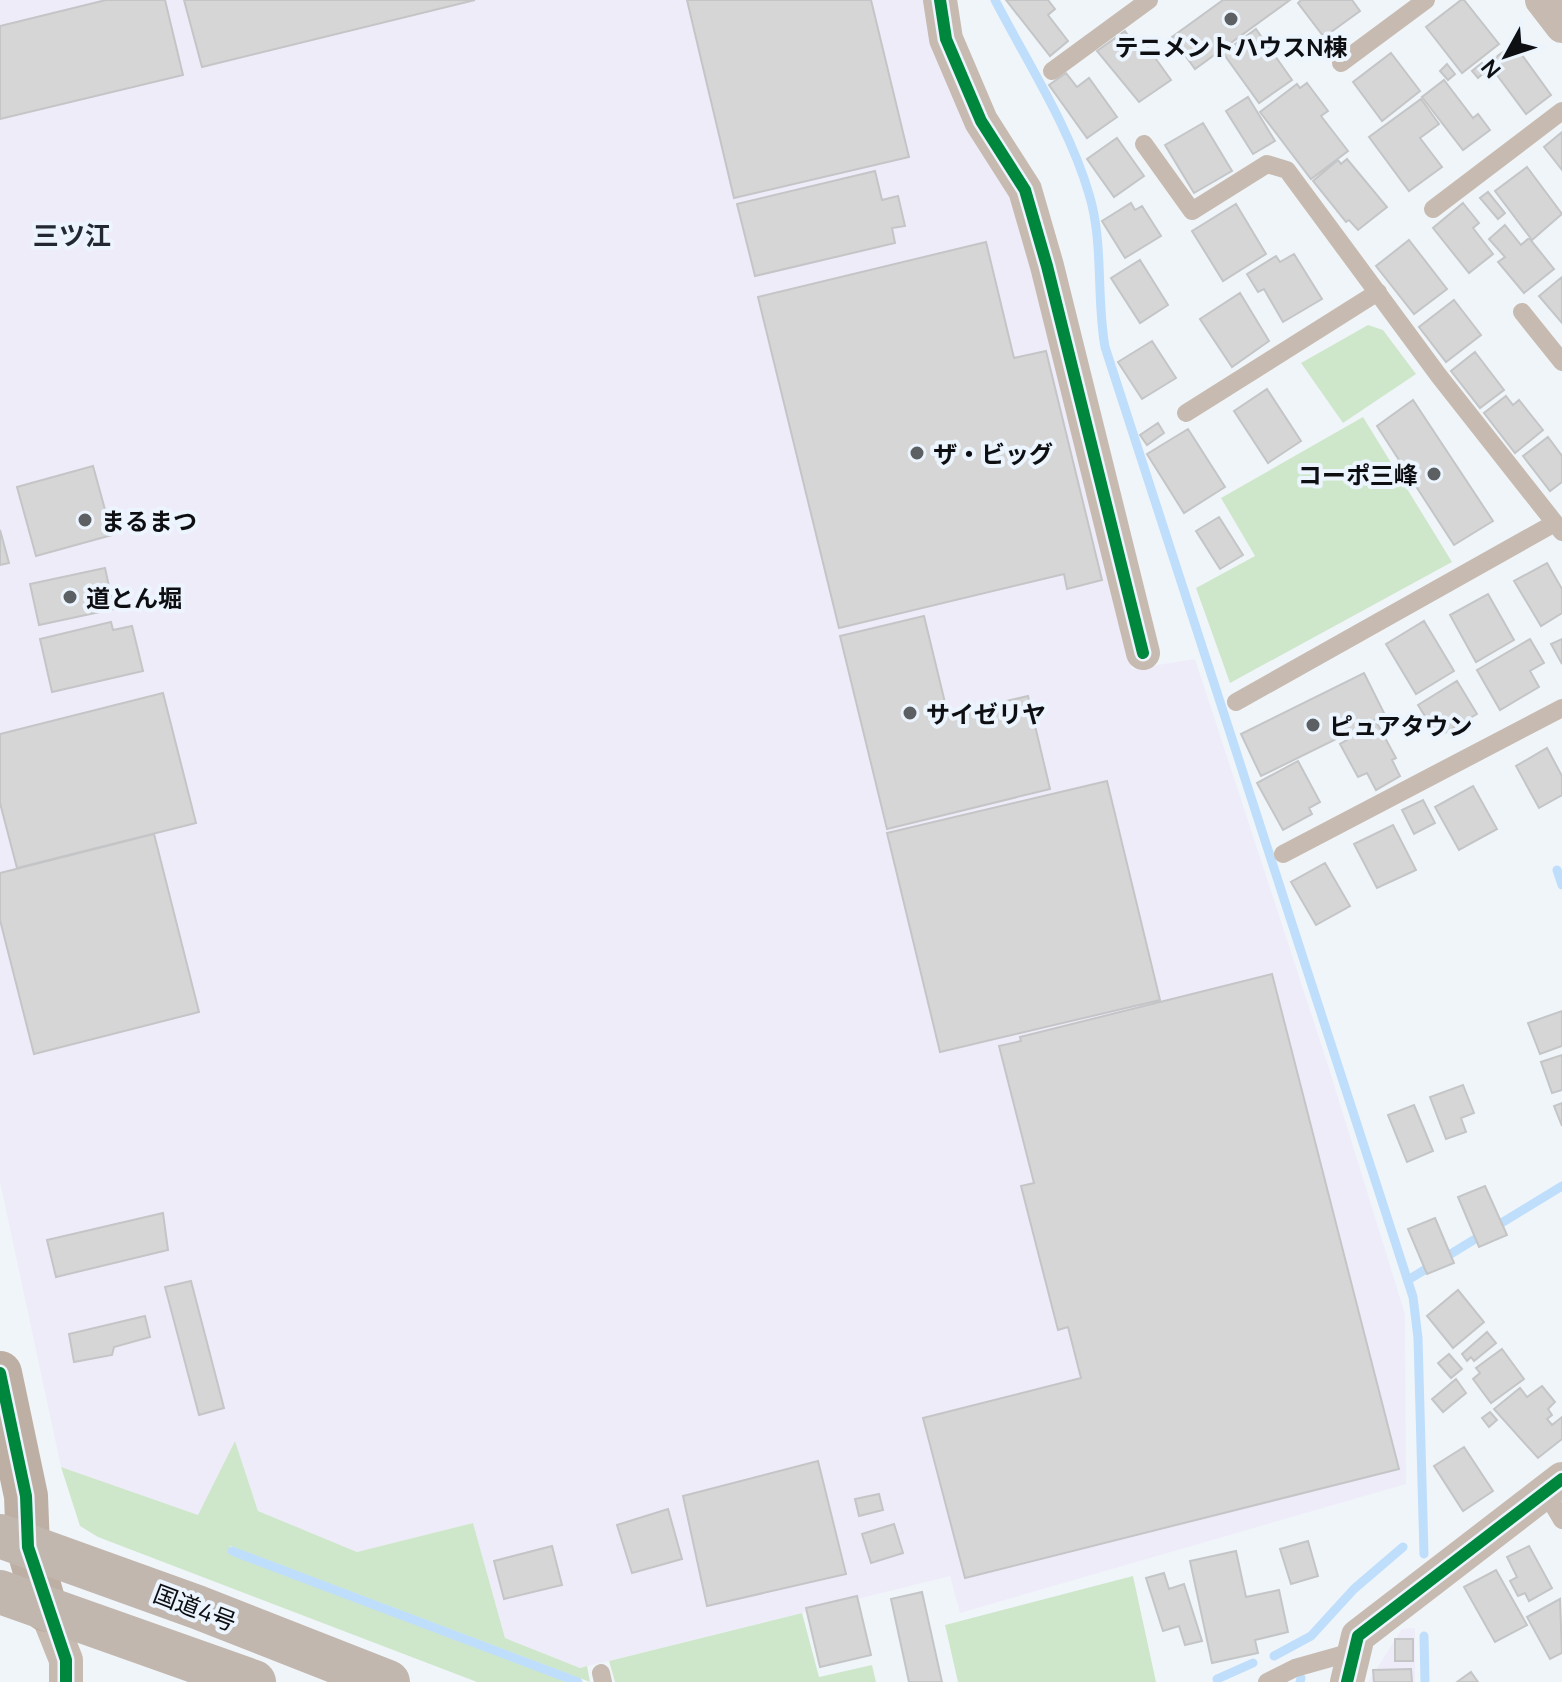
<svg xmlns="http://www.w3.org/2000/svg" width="1562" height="1682" viewBox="0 0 1562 1682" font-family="Manrope,'Noto Sans JP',sans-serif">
	<rect width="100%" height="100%" fill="#f0f5fa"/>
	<path fill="#efecfa" d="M0 0H940L1020 212 1132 669 1195 659 1327 1062 1405 1314 1406 1484 960 1613 950 1576 580 1668 505 1638 473 1523 357 1552 258 1511 235 1442 198 1516 61 1467 0 1182Z
		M1415 1628V1682H1368L1402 1629Z"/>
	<path fill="#cee7ca" d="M1368 325 1383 330 1416 374 1343 423 1301 363Z
		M1363 417 1452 562 1230 683 1196 588 1255 556 1221 498Z
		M235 1441 258 1511 357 1552 473 1523 505 1638 580 1668 587 1666 590 1682 230 1546 229 1554 573 1682H477L98 1537 80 1526 61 1467 198 1515Z
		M1133 1576 1156 1682H958L945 1625Z
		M802 1613 819 1677 872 1665 876 1682H615L609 1661Z"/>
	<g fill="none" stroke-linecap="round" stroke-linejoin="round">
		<path stroke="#bedefc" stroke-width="9" d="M995 0C1027 62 1069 126 1089 194 1104 243 1096 297 1105 347L1413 1297 1418 1338 1424 1554
			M1557 870 1562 885
			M1408 1280 1562 1186
			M232 1551 578 1682
			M1424 1636 1425 1682
			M1274 1656 1311 1636 1354 1589 1403 1547
			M1217 1679 1253 1663
			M1300 1682 1301 1678"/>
	</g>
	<path fill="#d6d6d7" stroke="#c4c5c6" stroke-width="2" d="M106 0H165L183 75 0 119V26Z
		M184 0H475L202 67Z
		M687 0H871L909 157 734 198Z
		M1006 0H1048L1055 9 1048 15 1068 41 1050 56Z
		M1223 0H1290L1195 69 1172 37Z
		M1301 0H1352L1360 11 1324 37 1298 3Z
		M1461 0H1464L1499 44 1462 73 1426 27Z
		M1256 29 1292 80 1259 103 1223 53Z
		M1125 31 1140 53 1148 48 1171 80 1139 102 1097 51Z
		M1514 44 1551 95 1526 114 1488 63Z
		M1391 53 1420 91 1382 121 1353 82Z
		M1482 63 1487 70 1478 78 1472 71Z
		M1447 64 1455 74 1448 80 1440 71Z
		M1066 73 1077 87 1089 78 1117 117 1087 138 1049 85Z
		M1444 80 1473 118 1478 114 1490 130 1463 150 1422 97Z
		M1307 83 1328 111 1321 116 1348 151 1311 179 1260 112 1297 84 1300 88Z
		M1248 97 1275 141 1253 154 1226 111Z
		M1421 99 1439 124 1420 138 1442 167 1409 191 1369 137Z
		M1203 123 1232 171 1194 193 1165 145Z
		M1562 132V170L1544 147Z
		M1117 138 1144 176 1114 197 1087 159Z
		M1347 159 1387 207 1358 230 1349 220 1346 222 1313 181 1338 160 1341 164Z
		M1527 167 1562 214 1532 240 1495 191Z
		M875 171 882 200 898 196 905 226 892 228 895 243 755 276 737 204Z
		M1488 192 1505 213 1498 219 1480 198Z
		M1131 203 1135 210 1142 206 1161 236 1125 258 1102 221Z
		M1463 203 1479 223 1473 228 1493 254 1469 273 1433 228Z
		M1236 204 1266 254 1223 281 1192 231Z
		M1505 225 1521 245 1529 238 1554 269 1524 293 1498 262 1505 257 1489 239Z
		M1409 240 1447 289 1414 314 1376 266Z
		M986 242 1014 358 1046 351 1102 580 1067 589 1064 574 839 628 758 297Z
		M1294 254 1322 299 1283 322 1264 289 1258 292 1247 274 1276 256 1280 262Z
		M1140 260 1168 305 1140 323 1111 278Z
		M1562 277V323L1539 296Z
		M1240 293 1269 341 1232 367 1200 319Z
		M1454 300 1481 335 1446 362 1419 327Z
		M1152 341 1176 378 1142 399 1118 362Z
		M1475 352 1504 390 1480 408 1451 371Z
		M1267 389 1301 441 1268 463 1234 411Z
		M1506 396 1513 405 1519 400 1543 430 1515 453 1484 413Z
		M1413 400 1493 521 1454 545 1377 426Z
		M1158 423 1164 433 1147 445 1140 435Z
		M1188 429 1225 487 1184 513 1147 454Z
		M1548 437 1562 456V482L1550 491 1523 456Z
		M93 466 112 535 36 556 17 487Z
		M1219 517 1243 555 1220 569 1196 531Z
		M0 530 9 563 0 565Z
		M1547 563 1562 589V613L1541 626 1514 581Z
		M105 568 114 609 39 625 30 584Z
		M1488 594 1514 640 1476 662 1450 615Z
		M924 616 948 715 1028 696 1050 789 887 829 840 636Z
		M1424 621 1454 671 1416 694 1386 644Z
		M111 622 113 630 132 626 143 671 52 692 40 639Z
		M1530 639 1544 663 1530 671 1539 687 1500 710 1477 670Z
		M1562 639V664L1551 644Z
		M1364 673 1385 715 1261 776 1241 734Z
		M1457 681 1477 714 1438 737 1418 705Z
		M163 693 196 823 17 868 0 803V734Z
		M1377 723 1396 758 1392 760 1400 776 1376 790 1367 773 1358 777 1340 744Z
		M1547 748 1562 776V795L1539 808 1516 766Z
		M1298 761 1320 802 1309 808 1312 814 1283 830 1257 783Z
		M1107 781 1160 1000 940 1052 887 833Z
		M1473 786 1497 829 1459 850 1435 807Z
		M1423 800 1435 823 1414 834 1402 810Z
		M1393 825 1416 870 1377 888 1354 844Z
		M154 834 199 1012 34 1054 0 920V873Z
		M1325 863 1350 906 1316 925 1291 882Z
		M1272 974 1399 1469 965 1578 923 1418 1081 1378 1068 1327 1058 1330 1021 1186 1034 1183 999 1046 1021 1041 1020 1037Z
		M1562 1011V1046L1540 1054 1528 1023Z
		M1562 1055V1090L1552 1093 1541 1062Z
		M1463 1085 1474 1113 1461 1118 1466 1132 1446 1139 1430 1097Z
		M1562 1103V1126L1554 1106Z
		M1414 1105 1433 1151 1407 1162 1388 1115Z
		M1485 1186 1507 1235 1479 1247 1458 1197Z
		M163 1213 168 1250 56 1277 47 1240Z
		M1435 1218 1454 1263 1427 1274 1408 1229Z
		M191 1281 224 1408 199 1415 165 1287Z
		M1458 1290 1484 1322 1453 1348 1427 1316Z
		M145 1316 150 1337 114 1347 112 1355 74 1362 69 1334Z
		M1487 1332 1496 1343 1474 1361 1471 1357 1467 1361 1462 1354Z
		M1502 1349 1524 1379 1491 1403 1473 1379 1480 1373 1476 1368Z
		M1449 1354 1462 1369 1451 1378 1438 1363Z
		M1456 1379 1466 1393 1443 1412 1432 1399Z
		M1542 1386 1555 1402 1548 1409 1552 1415 1547 1419 1552 1425 1562 1417V1439L1538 1458 1494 1409 1520 1388 1527 1397Z
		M1490 1412 1497 1420 1489 1427 1482 1418Z
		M1464 1447 1493 1491 1463 1511 1434 1466Z
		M818 1461 846 1574 707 1606 683 1496Z
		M879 1494 883 1510 859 1516 855 1499Z
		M668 1509 682 1559 632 1573 617 1525Z
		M894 1524 903 1553 871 1563 862 1534Z
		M1308 1541 1318 1576 1291 1584 1280 1549Z
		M552 1546 562 1585 504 1599 494 1561Z
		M1529 1546 1552 1588 1529 1601 1525 1593 1518 1596 1510 1581 1517 1577 1507 1557Z
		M1236 1551 1246 1597 1279 1590 1288 1632 1255 1640 1258 1653 1212 1663 1190 1561Z
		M1496 1570 1527 1625 1495 1642 1464 1587Z
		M1164 1573 1169 1589 1184 1584 1202 1641 1185 1645 1179 1626 1163 1631 1146 1578Z
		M922 1592 942 1682H909L891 1599Z
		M857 1596 871 1655 820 1667 806 1608Z
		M1560 1599 1562 1653 1550 1659 1527 1617Z
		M1395 1639H1413V1661H1395Z
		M1411 1669 1412 1682H1374L1373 1670Z
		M1471 1672 1478 1682H1457Z"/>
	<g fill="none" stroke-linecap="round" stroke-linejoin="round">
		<path stroke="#c7bbb1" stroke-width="18" d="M1341 63 1426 0
			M1052 71 1149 0
			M1144 144 1192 211 1267 164 1287 170 1439 376 1562 532
			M1433 209 1562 111
			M1522 312 1562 362
			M1186 413 1378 292
			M1236 702 1553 524
			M1283 854 1562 708
			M1545 1491 1562 1520
			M601 1673 603 1682
			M1267 1682 1295 1668 1352 1652"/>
		<path stroke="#c7bbb1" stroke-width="34" d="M940 0 946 39 981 121 1025 190 1047 266 1143 653
			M1542 0 1562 26
			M46 1610 66 1660V1682
			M1347 1682 1358 1636 1562 1479"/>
		<path stroke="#bdafa3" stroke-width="44" d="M0 1373 26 1496 28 1547 46 1610"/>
		<path stroke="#c1b7ae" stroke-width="44" d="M0 1536 197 1607 388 1682
			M0 1592 254 1682"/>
		<g stroke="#ecf4fe" stroke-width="17">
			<path id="cycleway" d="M940 0 946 39 981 121 1025 190 1047 266 1143 653
				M0 1373 26 1496 28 1547 66 1660V1682
				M1347 1682 1358 1636 1562 1479"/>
		</g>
		<use href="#cycleway" stroke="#00873e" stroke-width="12"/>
	</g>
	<g fill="#5c6063" stroke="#ecf4fe" stroke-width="3">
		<circle cx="1231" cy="19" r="8"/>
		<circle cx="917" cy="453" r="8"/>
		<circle cx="1434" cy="474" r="8"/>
		<circle cx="85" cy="520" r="8"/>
		<circle cx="70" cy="597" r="8"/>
		<circle cx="910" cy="713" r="8"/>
		<circle cx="1313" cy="725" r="8"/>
	</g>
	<g text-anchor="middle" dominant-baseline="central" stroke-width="8" stroke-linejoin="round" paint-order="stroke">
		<g font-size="24" font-weight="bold" fill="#0d0f12" stroke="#ecf4fe" text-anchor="start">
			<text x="1231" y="46" text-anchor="middle">テニメントハウスN棟</text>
			<text x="933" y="453">ザ・ビッグ</text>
			<text x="1418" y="474" text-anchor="end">コーポ三峰</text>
			<text x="101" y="520">まるまつ</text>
			<text x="86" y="597">道とん堀</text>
			<text x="926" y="713">サイゼリヤ</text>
			<text x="1329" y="725">ピュアタウン</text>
		</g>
		<g font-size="24" fill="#0d0f12" stroke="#ecf4fe">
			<text transform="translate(195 1607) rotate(21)">国道4号</text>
		</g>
		<g font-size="26" font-weight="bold" fill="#242931" stroke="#ecf4fe">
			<text x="72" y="235">三ツ江</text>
		</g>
	</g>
	<g transform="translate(1506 56) rotate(230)" stroke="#ecf4fe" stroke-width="6" paint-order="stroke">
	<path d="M0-6L14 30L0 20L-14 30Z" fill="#0d0f12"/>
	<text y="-12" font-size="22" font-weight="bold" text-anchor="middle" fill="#0d0f12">N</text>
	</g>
</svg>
